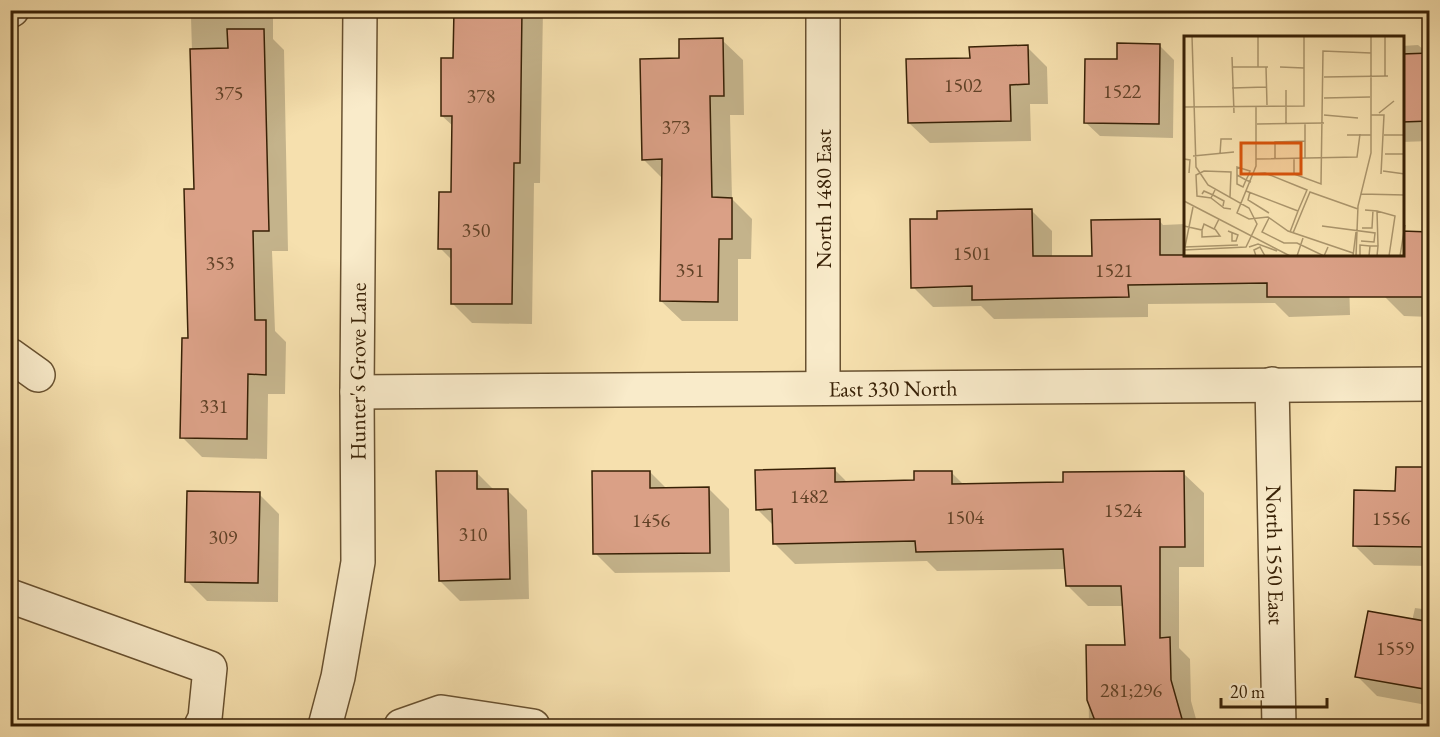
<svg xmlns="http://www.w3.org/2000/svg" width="1440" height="737" viewBox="0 0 1440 737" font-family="'EB Garamond',serif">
	<rect width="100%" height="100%" fill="#f6e0ae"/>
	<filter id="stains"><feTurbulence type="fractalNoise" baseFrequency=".00333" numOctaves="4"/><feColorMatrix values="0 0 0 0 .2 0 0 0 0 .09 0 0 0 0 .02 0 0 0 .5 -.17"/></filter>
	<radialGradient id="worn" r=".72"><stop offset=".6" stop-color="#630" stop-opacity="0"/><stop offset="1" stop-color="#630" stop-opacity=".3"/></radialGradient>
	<path fill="#0003" d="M181 10H273V39L284 50 288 251H272L275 331 286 342 285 394H268L267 459 202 457 182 437 196 190 191 17Z
		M455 10H543L540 183H534L532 324 472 323 452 303V260L440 248 453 193V126L442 116 454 60Z
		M722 40 743 60 744 115H730L732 199 752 219 751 259H738V321H682L661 301 663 179 643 159 681 59Z
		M1159 45 1174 60 1173 138 1100 136 1085 122 1119 60Z
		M1418 45 1430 55V141L1402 142V46Z
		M1027 47 1047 67 1048 104H1030L1031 141 930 143 909 123 971 59Z
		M1032 211 1052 231V257H1094L1159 220 1163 225 1185 224V255H1322L1349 277 1350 315 1289 317 1275 303 1148 304V317L994 319 981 306 933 307 913 287 939 220Z
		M1430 233V317L1404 316 1384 296 1383 255H1402Z
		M834 469 848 483 916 482 951 472 964 485 1064 483 1183 473 1204 493V567H1179V648L1190 659 1191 701 1198 726H1089L1088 647 1127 646 1124 606H1088L1068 586 1066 569 937 571 927 561 795 564 775 544 774 526 757 509Z
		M1430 469V566L1374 565 1354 545 1397 493Z
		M476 472 494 490H507L527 510 529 599 460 601 440 581Z
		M650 472 667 489H709L729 509 730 572 615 573 595 553Z
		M259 494 279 514 278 602 207 601 187 581Z
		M1415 608 1430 610V713L1421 704 1377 696 1357 676 1412 621Z"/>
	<path fill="#daa086" stroke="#382106" stroke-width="1.5" d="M454 10H522L520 163H514L512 304H451V249H438L439 192H451L452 116H441V58H453Z
		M227 29H264L269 231H253L255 320H266V375L248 374 247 439 180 438 182 338H188L184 189H194L190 49 228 48Z
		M723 38 724 96H710L712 197 732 198V239H719L718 302 660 301 662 159 642 160 640 59 679 58V39Z
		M1117 43 1160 44 1159 124 1084 123 1085 59H1117Z
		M1028 45 1029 84 1010 85 1011 121 908 123 906 59 970 58 969 47Z
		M1430 53V121L1402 122V54Z
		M1032 209 1033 256H1092L1091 220 1160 219V255H1402V231L1430 232V297H1267V283L1128 285 1129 297 1069 298 972 300V286L911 288 910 219H937V211Z
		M1396 467H1430V547L1353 546 1354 490 1395 491Z
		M835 468V482L914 480V471H952V484L1063 482V472L1184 471 1185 547H1160V638L1170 637 1171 680 1184 726H1097L1087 700 1086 645H1125L1121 586H1066L1063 549 916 552 915 541 773 544 772 509 756 510 755 470Z
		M436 471H477V489H508L510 579 439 581Z
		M592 471H650V488L709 487 710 553 593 554Z
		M187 491 260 492 258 583 185 582Z
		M1368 611 1430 622V690L1355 677Z"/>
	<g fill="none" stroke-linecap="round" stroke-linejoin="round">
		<g stroke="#685130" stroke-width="36">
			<g id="minor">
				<path d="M823 10V388"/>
				<path d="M10 11 12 10"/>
				<path d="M10 355 38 375"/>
				<path id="s1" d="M1272 384 1279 726"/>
				<path id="s2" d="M357 392 1430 384"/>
				<path d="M10 596 210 668 205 718 201 726"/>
				<path id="s3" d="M325 726 338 677 358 562 357 392 360 10"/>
				<path d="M401 726 441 712 533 726"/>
			</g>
		</g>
		<use href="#minor" stroke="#f9ebca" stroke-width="33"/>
	</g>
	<g text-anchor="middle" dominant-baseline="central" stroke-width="4.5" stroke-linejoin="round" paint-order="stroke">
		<g font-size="20" fill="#604126">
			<text x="963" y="85">1502</text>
			<text x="1122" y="91">1522</text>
			<text x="229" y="93">375</text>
			<text x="481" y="96">378</text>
			<text x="676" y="127">373</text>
			<text x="476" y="230">350</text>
			<text x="972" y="253">1501</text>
			<text x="220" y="263">353</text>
			<text x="690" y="270">351</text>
			<text x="1114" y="270">1521</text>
			<text x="214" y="406">331</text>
			<text x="809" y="496">1482</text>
			<text x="1123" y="510">1524</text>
			<text x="965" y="517">1504</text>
			<text x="1391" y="518">1556</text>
			<text x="651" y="520">1456</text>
			<text x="473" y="534">310</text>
			<text x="223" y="537">309</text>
			<text x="1395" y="648">1559</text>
			<text x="1131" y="690">281;296</text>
		</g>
		<g font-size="22" fill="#382106" stroke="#f9ebca">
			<text transform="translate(823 199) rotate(-90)">North 1480 East</text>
			<text stroke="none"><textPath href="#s3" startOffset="358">Hunter's Grove Lane</textPath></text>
			<text stroke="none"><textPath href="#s2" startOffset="536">East 330 North</textPath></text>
			<text stroke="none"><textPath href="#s1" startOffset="171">North 1550 East</textPath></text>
		</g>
	</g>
	<g transform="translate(1184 36)">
		<rect width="220" height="220" fill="#f6e0ae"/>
		<path fill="none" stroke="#aa946b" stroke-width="1.5" d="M74 0V31M201 0V41M48 21 50 77M48 31H84M82 31 83 69M96 31 120 32M140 41 204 40M48 52 82 51M102 54V87M140 62 186 61M72 70V130L53 177 65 183 84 181 104 195 169 217M0 71 120 70V0M195 77 210 65M140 79 174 82M187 79H200L197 138M73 88 140 87M121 88V123M163 99H187M200 99H221M36 118 37 103H48M201 118H221M9 120 50 116M0 123 6 124 5 137M72 123 173 121 176 98M91 123V106L121 105M110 123V138L137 148 139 15 187 17M199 135 221 138M70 138 81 137 123 154 114 175M53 139V148L59 151 62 144 64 140 66 135 53 131V139L62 144 67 146M31 154 27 162 13 160 12 139 20 135 47 136 46 161M62 155 114 175M66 156 64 164 85 177M18 158 20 155 29 159 40 165 39 170M177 158 221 159M27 162 40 172 47 173M0 165 106 220M181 174 193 175 194 210M193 175 211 180 205 220M85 182 78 196 100 207H113L140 220 144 211M0 190 18 194 20 188 30 193 35 183M138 190 191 197 190 206 177 205M178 192H188L189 174M18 194V201L36 200 31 193M44 195 54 199 52 205H48V197M106 196 114 175M109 197 126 156 174 173M0 211 54 209M1 211 9 171M65 211 74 208 93 215M0 214 62 211 73 188 65 172 24 149 12 131 8 0M72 220 70 214 76 211 81 220M113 220 119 202M169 220 172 196M172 220 174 170 187 117V0M176 220V209L186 210M185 220 186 210H194L193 220M216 220 221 189"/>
		<path fill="#d6530b" fill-opacity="0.15" stroke="#d6530b" stroke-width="3" d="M57 107H117V138H57Z"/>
		<rect width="220" height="220" fill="none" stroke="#382106" stroke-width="3"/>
	</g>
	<rect width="1440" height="737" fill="none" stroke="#f6e0ae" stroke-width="36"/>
	<rect x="12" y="12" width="1416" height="713" fill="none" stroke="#382106" stroke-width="3"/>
	<rect x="18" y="18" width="1404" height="701" fill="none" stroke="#382106" stroke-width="1.5"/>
	<path d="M1221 698v9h106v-9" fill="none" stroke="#382106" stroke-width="3"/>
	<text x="1230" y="698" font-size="18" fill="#382106" stroke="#f9ebca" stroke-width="4.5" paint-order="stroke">20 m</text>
	<rect width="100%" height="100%" filter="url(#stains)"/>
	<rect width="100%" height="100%" fill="url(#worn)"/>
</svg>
